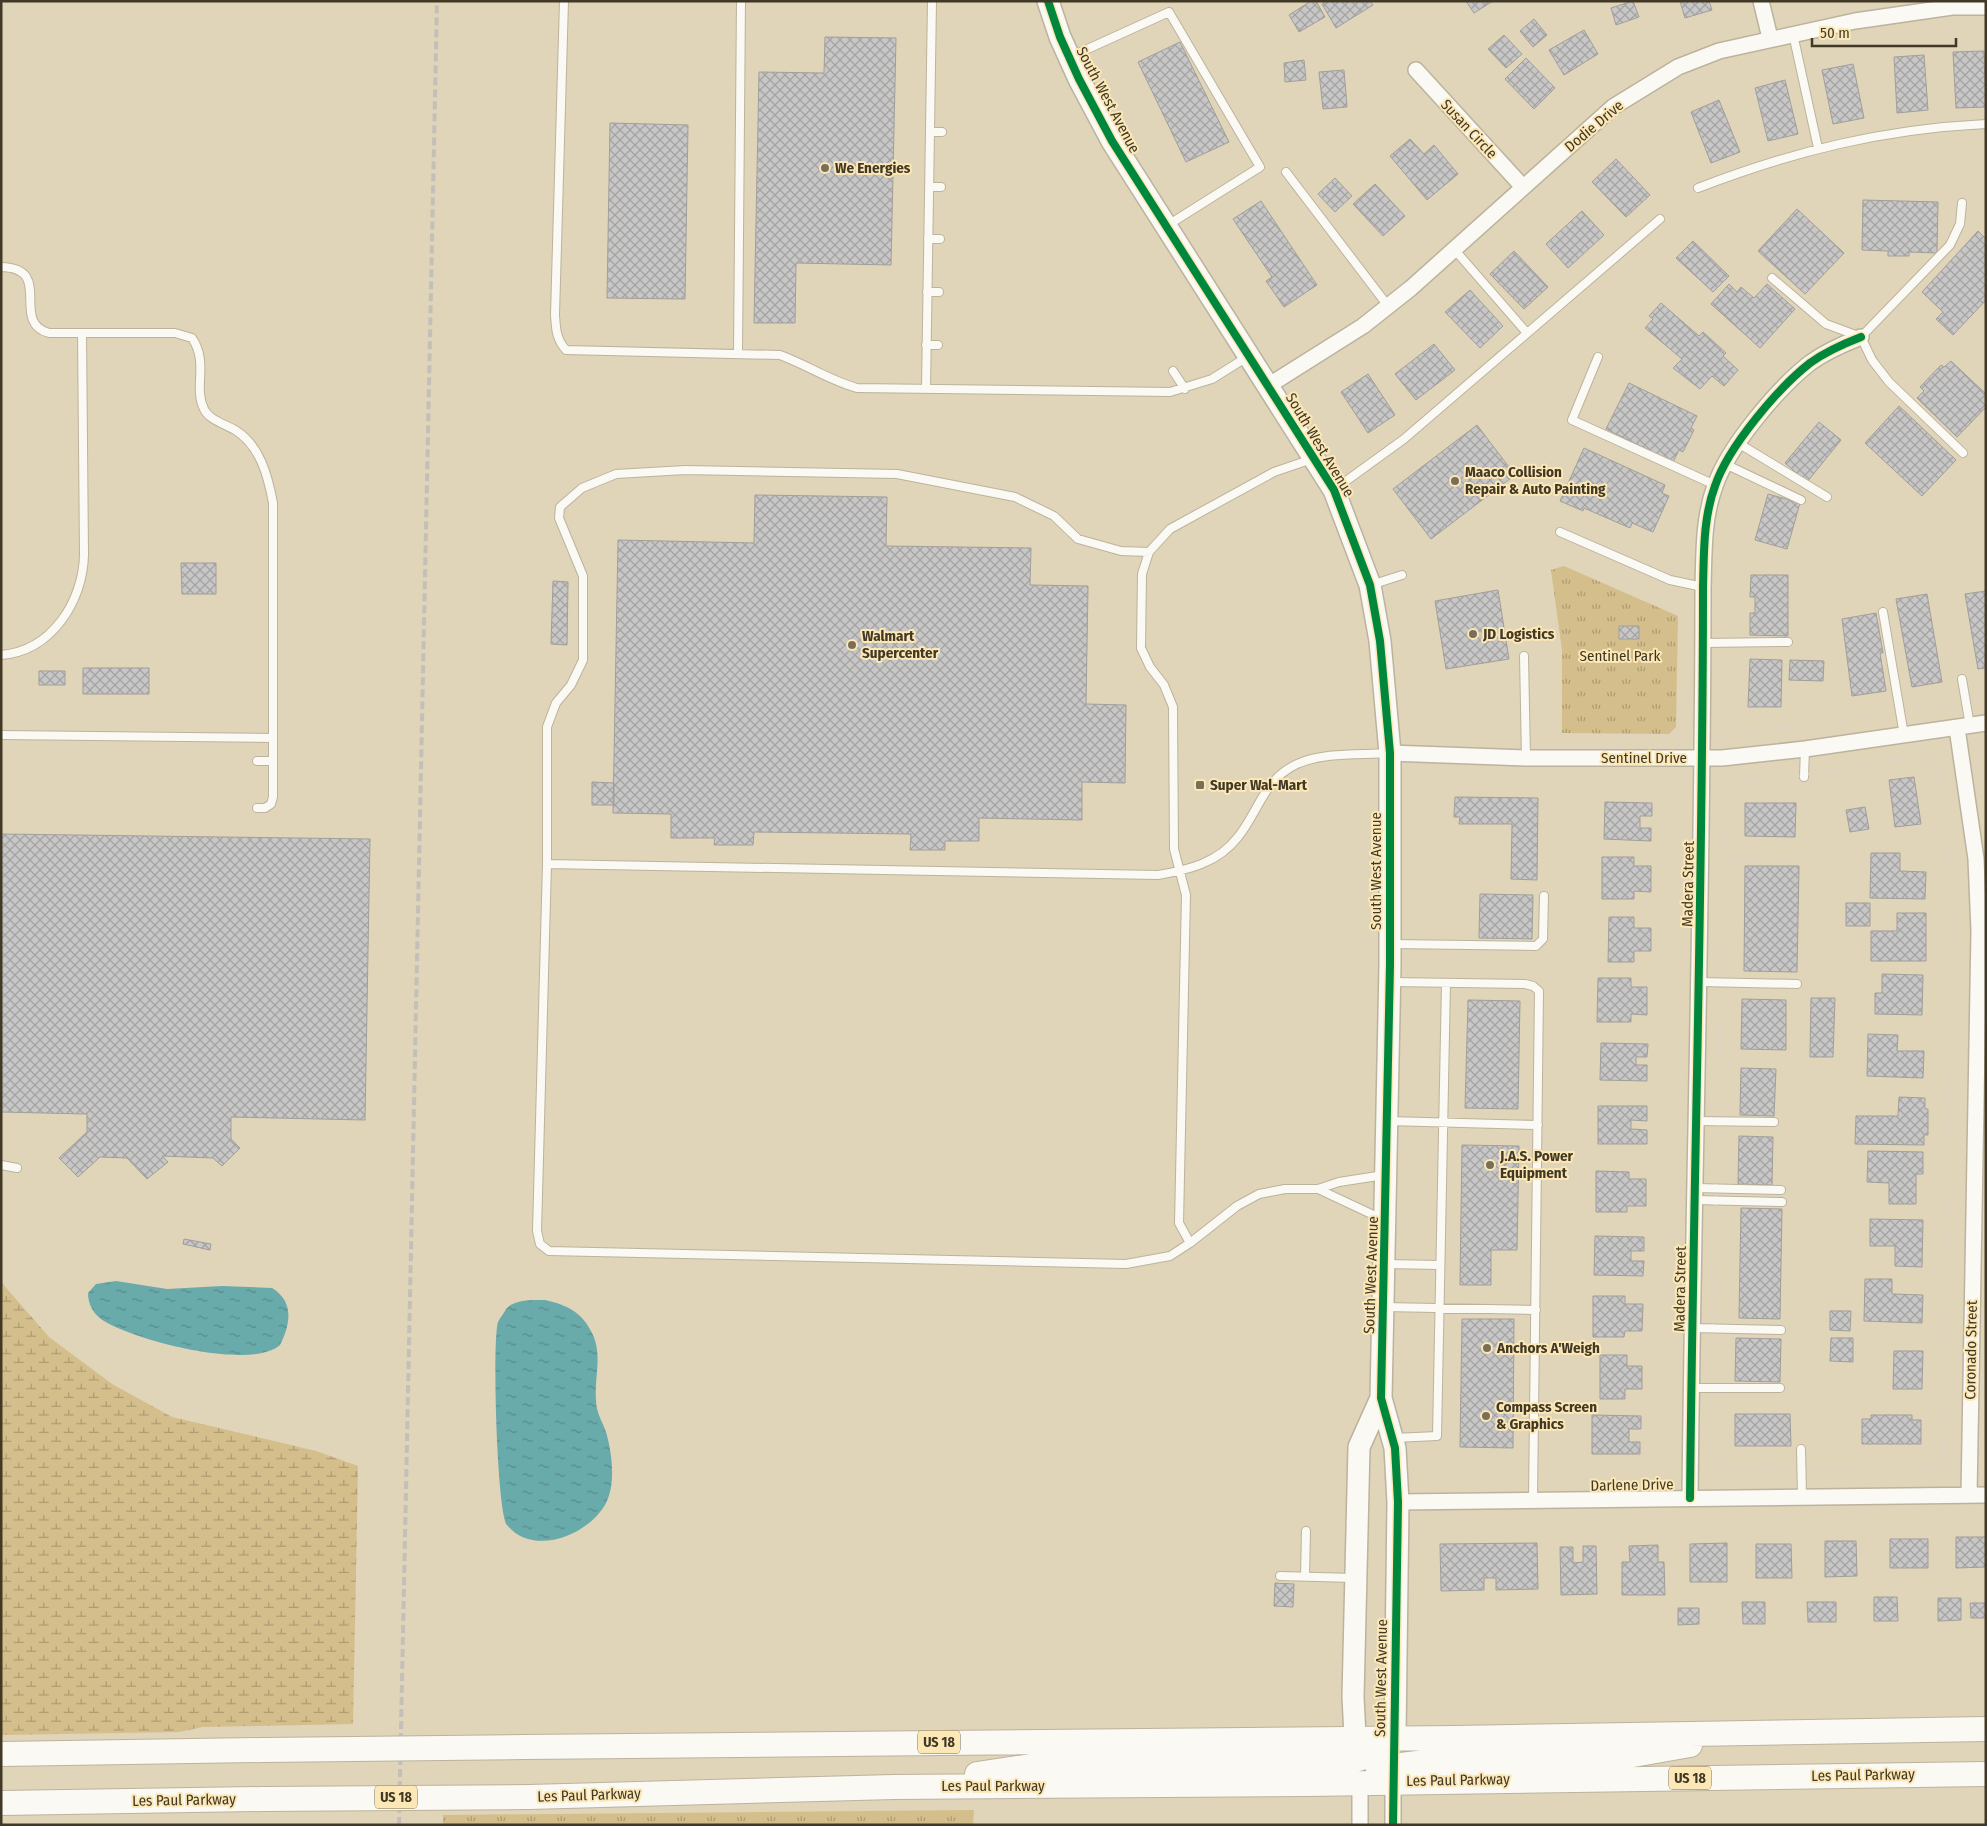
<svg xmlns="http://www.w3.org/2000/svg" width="1987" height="1826" viewBox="0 0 1987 1826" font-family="'Fira Sans Condensed',sans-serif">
	<defs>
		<pattern id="wetland-marsh" width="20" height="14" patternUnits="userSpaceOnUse" patternTransform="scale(1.25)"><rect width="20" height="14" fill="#d4be8b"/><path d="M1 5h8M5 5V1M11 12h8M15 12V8" fill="none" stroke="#ae9b71"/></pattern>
		<pattern id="park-tufts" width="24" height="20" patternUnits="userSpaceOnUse" patternTransform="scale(1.25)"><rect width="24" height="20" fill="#d4be8b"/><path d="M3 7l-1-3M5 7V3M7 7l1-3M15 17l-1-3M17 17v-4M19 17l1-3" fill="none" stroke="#ae9b71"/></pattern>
		<pattern id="water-ripples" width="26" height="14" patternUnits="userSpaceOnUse" patternTransform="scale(1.25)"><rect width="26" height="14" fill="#69aaab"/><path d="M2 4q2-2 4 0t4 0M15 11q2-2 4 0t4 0" fill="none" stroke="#588b8b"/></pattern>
		<pattern id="building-cross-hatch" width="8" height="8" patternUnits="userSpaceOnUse" patternTransform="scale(1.25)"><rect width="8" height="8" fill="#c8c7c7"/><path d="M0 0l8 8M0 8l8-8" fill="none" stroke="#a4a3a1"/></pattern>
	</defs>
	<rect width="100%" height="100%" fill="#e0d4b9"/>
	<path fill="url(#wetland-marsh)" d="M1 1282 49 1337 112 1384 172 1417 316 1451 358 1466 353 1724 203 1727 179 1732 1 1735Z"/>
	<path fill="url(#park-tufts)" d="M1564 566 1678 616 1676 727 1669 734 1562 733V650L1551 570Z
		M974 1810 973 1825H443V1815Z"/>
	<path fill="url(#water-ripples)" d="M116 1281 167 1289 222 1286 272 1288C295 1302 290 1325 280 1345 251 1371 131 1340 101 1319 93 1313 88 1304 88 1293L96 1284Z
		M545 1300C567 1305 582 1312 592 1333 603 1355 594 1377 596 1400 596 1412 602 1421 606 1432 612 1453 616 1483 606 1503 590 1534 534 1558 507 1525 497 1513 492 1342 498 1322 500 1318 504 1313 506 1309 514 1299 534 1300 545 1300Z"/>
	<path fill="url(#building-cross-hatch)" stroke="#a19f9a" d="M1311 1H1316L1325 17 1299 32 1289 15Z
		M1327 1H1370L1373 5 1336 28 1322 4Z
		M1466 1H1493L1474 13Z
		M1633 1 1639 17 1616 25 1611 8Z
		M1680 1H1709L1712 10 1685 18Z
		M1534 19 1547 35 1533 47 1520 31Z
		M1584 30 1598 54 1564 75 1549 50Z
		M1504 35 1522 54 1506 68 1488 49Z
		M825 37 896 38 891 265 796 263 795 323H754L759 72 824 73Z
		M1180 42 1229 142 1186 162 1138 62Z
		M1984 51 1986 107 1956 108 1953 52Z
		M1924 55 1928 110 1897 113 1894 57Z
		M1526 58 1555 88 1534 109 1505 79Z
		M1304 60 1306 80 1285 82 1284 63Z
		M1853 64 1864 118 1833 124 1822 70Z
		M1344 70 1347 107 1323 109 1319 72Z
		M1785 80 1798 134 1768 141 1755 88Z
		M1719 100 1740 152 1711 163 1691 112Z
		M610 123 688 125 685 299 607 298Z
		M1410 139 1424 154 1434 145 1458 174 1427 200 1390 156Z
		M1616 159 1650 195 1626 217 1592 182Z
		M1335 178 1352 196 1335 212 1318 194Z
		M1375 184 1405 216 1383 236 1353 204Z
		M1863 200 1938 202 1937 253 1909 252V256H1888V251L1862 250Z
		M1261 201 1317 285 1284 307 1266 281 1272 277 1233 219Z
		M1797 209 1844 253 1805 294 1758 251Z
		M1582 211 1604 235 1568 268 1546 244Z
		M1978 231 1986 239V300L1953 335 1936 319 1943 312 1922 292Z
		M1693 241 1729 276 1713 292 1676 258Z
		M1514 251 1548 287 1524 309 1490 274Z
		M1729 284 1737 292 1741 287 1754 298 1767 284 1795 309 1760 348 1711 304Z
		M1470 290 1503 326 1480 348 1445 312Z
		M1661 303 1699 336 1703 332 1726 353 1723 356 1738 370 1724 386 1712 376 1700 389 1673 368 1682 359 1645 328 1653 319 1649 316Z
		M1434 344 1455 370 1416 400 1395 374Z
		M1951 361 1986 394V407L1957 437 1917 398 1924 391 1920 387 1941 365 1944 367Z
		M1368 374 1395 415 1368 433 1341 392Z
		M1629 383 1697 416 1691 428 1694 430 1683 452 1679 450 1673 462 1606 429Z
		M1899 406 1956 460 1922 496 1865 443Z
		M1819 422 1841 440 1807 482 1785 463Z
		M1477 425 1515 475 1431 539 1393 489Z
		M1584 448 1665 485 1662 493 1669 496 1653 532 1632 523 1630 528 1584 508 1583 511 1560 501Z
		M1768 494 1800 503 1787 549 1755 540Z
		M755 495 887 497 886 546 1031 548 1030 585 1088 586 1086 704 1126 705 1125 783 1082 782V820L979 818V841H945V850H910L911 834 754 832 753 845H714L715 838H671V814L613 813 618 540 754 543Z
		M181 563H216V594H182Z
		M1751 575H1788V636L1750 635V613H1755V597H1750Z
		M553 581 568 582 567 645 551 644Z
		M1498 590 1509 659 1446 669 1435 601Z
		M1986 591V668L1978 669 1965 594Z
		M1927 594 1942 682 1912 687 1896 599Z
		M1876 613 1883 653H1880L1886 691 1852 696 1842 619Z
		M1619 626H1639V639H1619Z
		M1750 659 1782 660 1781 707H1748Z
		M1790 660 1824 661 1823 681 1789 680Z
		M83 668H149V694H83Z
		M39 671H65V685H39Z
		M1914 777 1921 824 1895 827 1889 780Z
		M592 782 614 783V805H592Z
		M1455 797 1538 798 1537 880 1511 879 1512 824H1459L1460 817H1454Z
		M1605 802 1652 803V816H1640V828H1651V841L1604 839Z
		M1745 803H1796L1795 837 1745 836Z
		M1865 807 1869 829 1850 832 1846 810Z
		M1 834 370 839 365 1120 231 1117V1139L240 1148 222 1166 213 1158 162 1156 168 1162 147 1179 127 1158 100 1157 78 1177 59 1158 87 1132V1114L1 1112Z
		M1871 853H1900V871L1926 872 1925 899 1870 898Z
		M1602 857H1634V866H1651V892L1634 891V899H1602Z
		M1745 866H1799L1797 972 1744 971Z
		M1480 894 1533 895 1532 939 1479 938Z
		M1846 903H1870V926H1846Z
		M1897 913H1926V961H1871V931H1897Z
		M1609 917H1634V928H1651V951H1634V962H1608Z
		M1882 974 1923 975 1922 1015 1875 1014V993H1882Z
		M1598 978H1631V987H1647V1015L1631 1014V1022H1597Z
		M1811 998H1835L1833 1057H1810Z
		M1742 999 1786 1000V1050L1741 1049Z
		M1468 1000 1520 1001 1518 1109 1465 1108Z
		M1868 1034 1898 1035 1897 1051H1924L1923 1078 1867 1076Z
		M1601 1043 1648 1044 1647 1057H1636V1065H1647V1081L1600 1080Z
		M1741 1068 1776 1069 1774 1116 1740 1115Z
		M1899 1097 1925 1098V1109H1928V1135H1924V1145L1855 1144 1856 1116H1898Z
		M1598 1106H1647V1121L1631 1120V1129L1647 1130V1144H1598Z
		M1739 1136 1773 1137 1772 1185 1738 1184Z
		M1462 1145 1519 1146 1517 1250H1491V1285H1460Z
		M1868 1151 1923 1152V1174H1916V1204H1889V1183L1867 1182Z
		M1596 1171 1629 1172V1179H1646V1206H1627V1212H1596Z
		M1741 1208 1782 1209 1780 1319 1739 1318Z
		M1870 1219 1923 1220 1922 1267 1895 1266V1246H1870Z
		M1595 1236 1644 1237V1251H1631V1261H1644L1643 1276 1594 1275Z
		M184 1239 211 1244 210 1250 183 1244Z
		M1865 1279H1892V1294L1923 1295 1922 1323 1864 1321Z
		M1593 1296H1625V1304H1643L1642 1331H1625L1624 1337H1593Z
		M1830 1311H1851L1850 1331 1830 1330Z
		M1462 1319H1514L1513 1448 1460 1447Z
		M1736 1338 1781 1339 1780 1382 1735 1381Z
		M1831 1338H1853V1362L1830 1361Z
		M1894 1351H1923L1922 1389H1893Z
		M1600 1355H1627V1366H1642V1389H1625V1399H1600Z
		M1735 1414H1790L1791 1446H1735Z
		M1592 1415 1641 1416V1429H1629V1442H1640V1454H1592Z
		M1871 1415H1912V1420H1921V1444H1862V1419H1871Z
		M1956 1537H1986V1567L1956 1568Z
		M1890 1539H1928V1568H1890Z
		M1825 1541H1856L1857 1576 1825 1577Z
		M1537 1543 1538 1589 1496 1590V1578H1484V1590L1441 1591 1440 1544Z
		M1727 1543V1582H1690V1544Z
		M1756 1544H1791L1792 1578H1756Z
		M1658 1545V1562H1664L1665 1595H1622V1562H1630L1629 1546Z
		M1583 1546H1596L1597 1594 1561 1595 1560 1547H1573V1563L1583 1562Z
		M1275 1583 1294 1584 1293 1607 1274 1606Z
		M1874 1597H1897L1898 1621H1874Z
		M1938 1598H1961V1620L1938 1621Z
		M1742 1602H1765V1624H1743Z
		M1807 1602H1836V1622H1808Z
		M1970 1603H1986V1618H1971Z
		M1678 1608H1699V1624L1678 1625Z"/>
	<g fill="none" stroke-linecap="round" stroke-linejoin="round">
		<g stroke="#bcb39e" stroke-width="10">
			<path id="lane" d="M564 1 555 315C556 329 556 339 566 350L780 355C807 365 829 380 857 388L1170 392 1212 379 1247 357
				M1793 34 1818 148
				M1070 57 1169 12 1260 167 1168 225
				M930 132H942
				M1286 172 1388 306
				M929 187H941
				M1698 188C1794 151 1883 129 1986 124
				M928 239H940
				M1454 249 1527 333
				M1 267C55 268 9 322 49 333H175L192 338C209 363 193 387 204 409 209 420 225 424 235 430 260 445 268 476 273 503V797L271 804 265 808H257
				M1772 278 1826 324 1861 337 1872 360 1889 382 1963 453
				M927 292H939
				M1861 337 1950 245 1960 224 1962 203
				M926 345H938
				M738 352 741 1
				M1598 357 1572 420 1715 485
				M1173 371 1185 389
				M926 389 932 1
				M1738 443 1827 497
				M1725 464 1801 500
				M1335 489 1404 439 1660 219
				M1560 532 1670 580 1703 587
				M1149 552 1121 551 1078 539 1054 516 1015 497 897 474 685 470 616 474 582 488 560 507 559 518 583 576V660L571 685 556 703 547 727V864L537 1231 540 1244 549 1251 1126 1264 1170 1256 1190 1243 1237 1206 1259 1194 1285 1189H1318L1339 1182 1384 1175
				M1371 585 1402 575
				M1883 612 1904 735
				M1703 643 1788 642
				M1 655C52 651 83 601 84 555L82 333
				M1524 656 1526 758
				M1962 679 1970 726
				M1 735 273 738
				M257 761H273
				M1804 777 1805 749
				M547 864 1158 875C1188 870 1218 863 1238 837 1259 811 1263 780 1297 764 1324 752 1359 755 1388 753
				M1392 944 1536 946 1543 939 1544 896
				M1392 982 1525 984 1533 986 1539 991 1533 1500
				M1700 982 1797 984
				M1388 1121 1538 1125
				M1696 1121 1774 1122
				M1 1165 17 1168
				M1696 1188 1781 1190
				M1318 1189 1382 1219
				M1695 1200 1782 1202
				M1190 1243 1179 1223 1186 895 1174 849 1173 707 1164 685 1150 667 1141 648 1142 574 1149 552 1170 529 1274 472 1312 459
				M1385 1264 1440 1265
				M1384 1307 1536 1310
				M1693 1328 1781 1330
				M1692 1388H1780
				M1394 1438 1437 1436 1446 983
				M1801 1449 1802 1497
				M1280 1576 1354 1578
				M1305 1576 1306 1531"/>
		</g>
		<g stroke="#bcb39e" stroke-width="18">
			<path id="street" d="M1761 1 1770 38
				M1416 70 1523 187
				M1268 386 1363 326 1411 288 1613 107 1678 67 1719 51 1855 21 1952 7H1986
				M1957 728 1976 859 1979 931 1969 1495
				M1390 753 1526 758H1722L1805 749 1986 723
				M1690 1498C1693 1194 1703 891 1703 587 1704 554 1703 518 1715 486 1728 447 1778 388 1810 363 1825 352 1843 344 1861 337
				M1398 1502 1986 1495
				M1393 1774V1825
				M1360 1783V1825"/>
		</g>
		<g stroke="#bcb39e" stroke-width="24">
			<path id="secondary" d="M1048 1 1060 37 1079 79 1112 141 1334 490 1370 585 1380 641 1390 753V965L1381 1398 1395 1448 1398 1502 1395 1737
				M1356 1755 1353 1697 1359 1447 1381 1398"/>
		</g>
		<g stroke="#bcb39e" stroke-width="26">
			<path id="primary" d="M523 1747 1456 1738 1986 1729
				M1 1754 263 1750
				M1378 1771 1393 1766 1442 1760 1622 1757 1690 1745
				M977 1774 1045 1764 1338 1763C1364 1760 1375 1754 1395 1737
				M529 1797 894 1787 1307 1784 1986 1774
				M1 1803 264 1799"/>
		</g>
		<path stroke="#dcd7cf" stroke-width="3" stroke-dasharray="1 4" stroke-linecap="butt" d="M1978 698 1986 697
			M1911 710 1954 703
			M1674 734 1680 739H1686
			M1718 736H1723L1729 731 1733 733 1772 730 1888 714
			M1976 747 1981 746 1985 749
			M1986 749V767
			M1925 756 1933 757 1938 766 1949 852 1953 923 1943 1462 1938 1467 1933 1468 1717 1470 1710 1457 1725 785 1733 781 1804 775Z
			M1933 757 1936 753 1945 752
			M1717 778H1722L1728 782
			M1674 783 1685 782
			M1723 859 1818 862
			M1942 1465 1946 1469H1955
			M1661 1469 1675 1471"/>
		<use href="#lane" stroke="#faf9f4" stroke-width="8"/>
		<use href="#street" stroke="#faf9f4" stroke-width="15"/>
		<use href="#secondary" stroke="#faf9f4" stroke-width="21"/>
		<use href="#primary" stroke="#faf9f4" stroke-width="24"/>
		<path stroke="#c3c0b9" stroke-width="4" stroke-dasharray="8 4" stroke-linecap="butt" d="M399 1825 437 1"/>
		<g stroke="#bcb39e" stroke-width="26" stroke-linecap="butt">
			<path id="primary-bridge" d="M263 1750 523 1747
				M264 1799 529 1797"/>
		</g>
		<use href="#primary-bridge" stroke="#faf9f4" stroke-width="24"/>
		<g stroke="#fce7b6" stroke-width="11">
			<path id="cycleway" d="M1048 1 1060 37 1079 79 1112 141 1334 490 1370 585 1380 641 1390 753V965L1381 1398 1395 1448 1398 1502 1393 1825
				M1690 1498C1693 1194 1703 891 1703 587 1704 554 1703 518 1715 486 1728 447 1778 388 1810 363 1825 352 1843 344 1861 337"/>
		</g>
		<use href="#cycleway" stroke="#00873e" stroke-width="8"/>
	</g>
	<g fill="#796f59" stroke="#fce7b6" stroke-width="2">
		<circle cx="825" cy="168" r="5"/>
		<circle cx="1455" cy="481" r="5"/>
		<circle cx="1473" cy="634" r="5"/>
		<circle cx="852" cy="645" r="5"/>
		<rect x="1195" y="780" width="10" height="10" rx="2.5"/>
		<circle cx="1490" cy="1165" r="5"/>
		<circle cx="1487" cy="1348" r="5"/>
		<circle cx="1486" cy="1416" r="5"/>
	</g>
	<g text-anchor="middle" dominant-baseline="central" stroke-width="4" stroke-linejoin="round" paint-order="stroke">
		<g fill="#fce7b6" stroke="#796c50" stroke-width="1">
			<rect x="918" y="1730.5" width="42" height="23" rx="4"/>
			<rect x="1669" y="1766.5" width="42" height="23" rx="4"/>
			<rect x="375" y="1785.5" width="42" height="23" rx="4"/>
		</g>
		<g font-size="14" font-weight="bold" fill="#413825">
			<text x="939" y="1742">US 18</text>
			<text x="1690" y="1778">US 18</text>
			<text x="396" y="1797">US 18</text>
		</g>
		<g font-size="15" fill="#413825" stroke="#fce7b6">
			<text transform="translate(1108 100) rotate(62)">South West Avenue</text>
			<text transform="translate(1594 126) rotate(-40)">Dodie Drive</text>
			<text transform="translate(1469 129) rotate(47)">Susan Circle</text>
			<text transform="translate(1320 445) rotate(59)">South West Avenue</text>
			<text x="1644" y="758">Sentinel Drive</text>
			<text transform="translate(1376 871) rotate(-90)">South West Avenue</text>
			<text transform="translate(1688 884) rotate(-89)">Madera Street</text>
			<text transform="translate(1371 1275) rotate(-88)">South West Avenue</text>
			<text transform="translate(1680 1289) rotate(-89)">Madera Street</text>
			<text transform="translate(1971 1350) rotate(-89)">Coronado Street</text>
			<text transform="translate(1632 1485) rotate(-1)">Darlene Drive</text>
			<text transform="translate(1381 1678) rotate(-89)">South West Avenue</text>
			<text transform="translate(1863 1775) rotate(-1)">Les Paul Parkway</text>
			<text transform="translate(1458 1780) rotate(-1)">Les Paul Parkway</text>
			<text x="993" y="1786">Les Paul Parkway</text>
			<text transform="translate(589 1795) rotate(-2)">Les Paul Parkway</text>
			<text transform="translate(184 1800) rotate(-1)">Les Paul Parkway</text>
		</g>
		<g font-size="15" font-weight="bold" fill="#413825" stroke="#fce7b6" text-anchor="start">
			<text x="835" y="168">We Energies</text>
			<text x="1465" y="472">Maaco Collision<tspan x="1465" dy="17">Repair &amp; Auto Painting</tspan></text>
			<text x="1483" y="634">JD Logistics</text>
			<text x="862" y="636">Walmart<tspan x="862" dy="17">Supercenter</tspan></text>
			<text x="1210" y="785">Super Wal-Mart</text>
			<text x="1500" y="1156">J.A.S. Power<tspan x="1500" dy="17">Equipment</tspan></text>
			<text x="1497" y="1348">Anchors A'Weigh</text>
			<text x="1496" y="1407">Compass Screen<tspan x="1496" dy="17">&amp; Graphics</tspan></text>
		</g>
		<g font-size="15" fill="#3d341f" stroke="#fce7b6">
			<text x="1620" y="656">Sentinel Park</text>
		</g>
	</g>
	<rect width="1987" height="1826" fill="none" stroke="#413825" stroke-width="5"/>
	<path d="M1812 38v8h144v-8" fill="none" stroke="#413825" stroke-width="2.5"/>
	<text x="1820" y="38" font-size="15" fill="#413825" stroke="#fce7b6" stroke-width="4" paint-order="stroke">50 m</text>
</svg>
